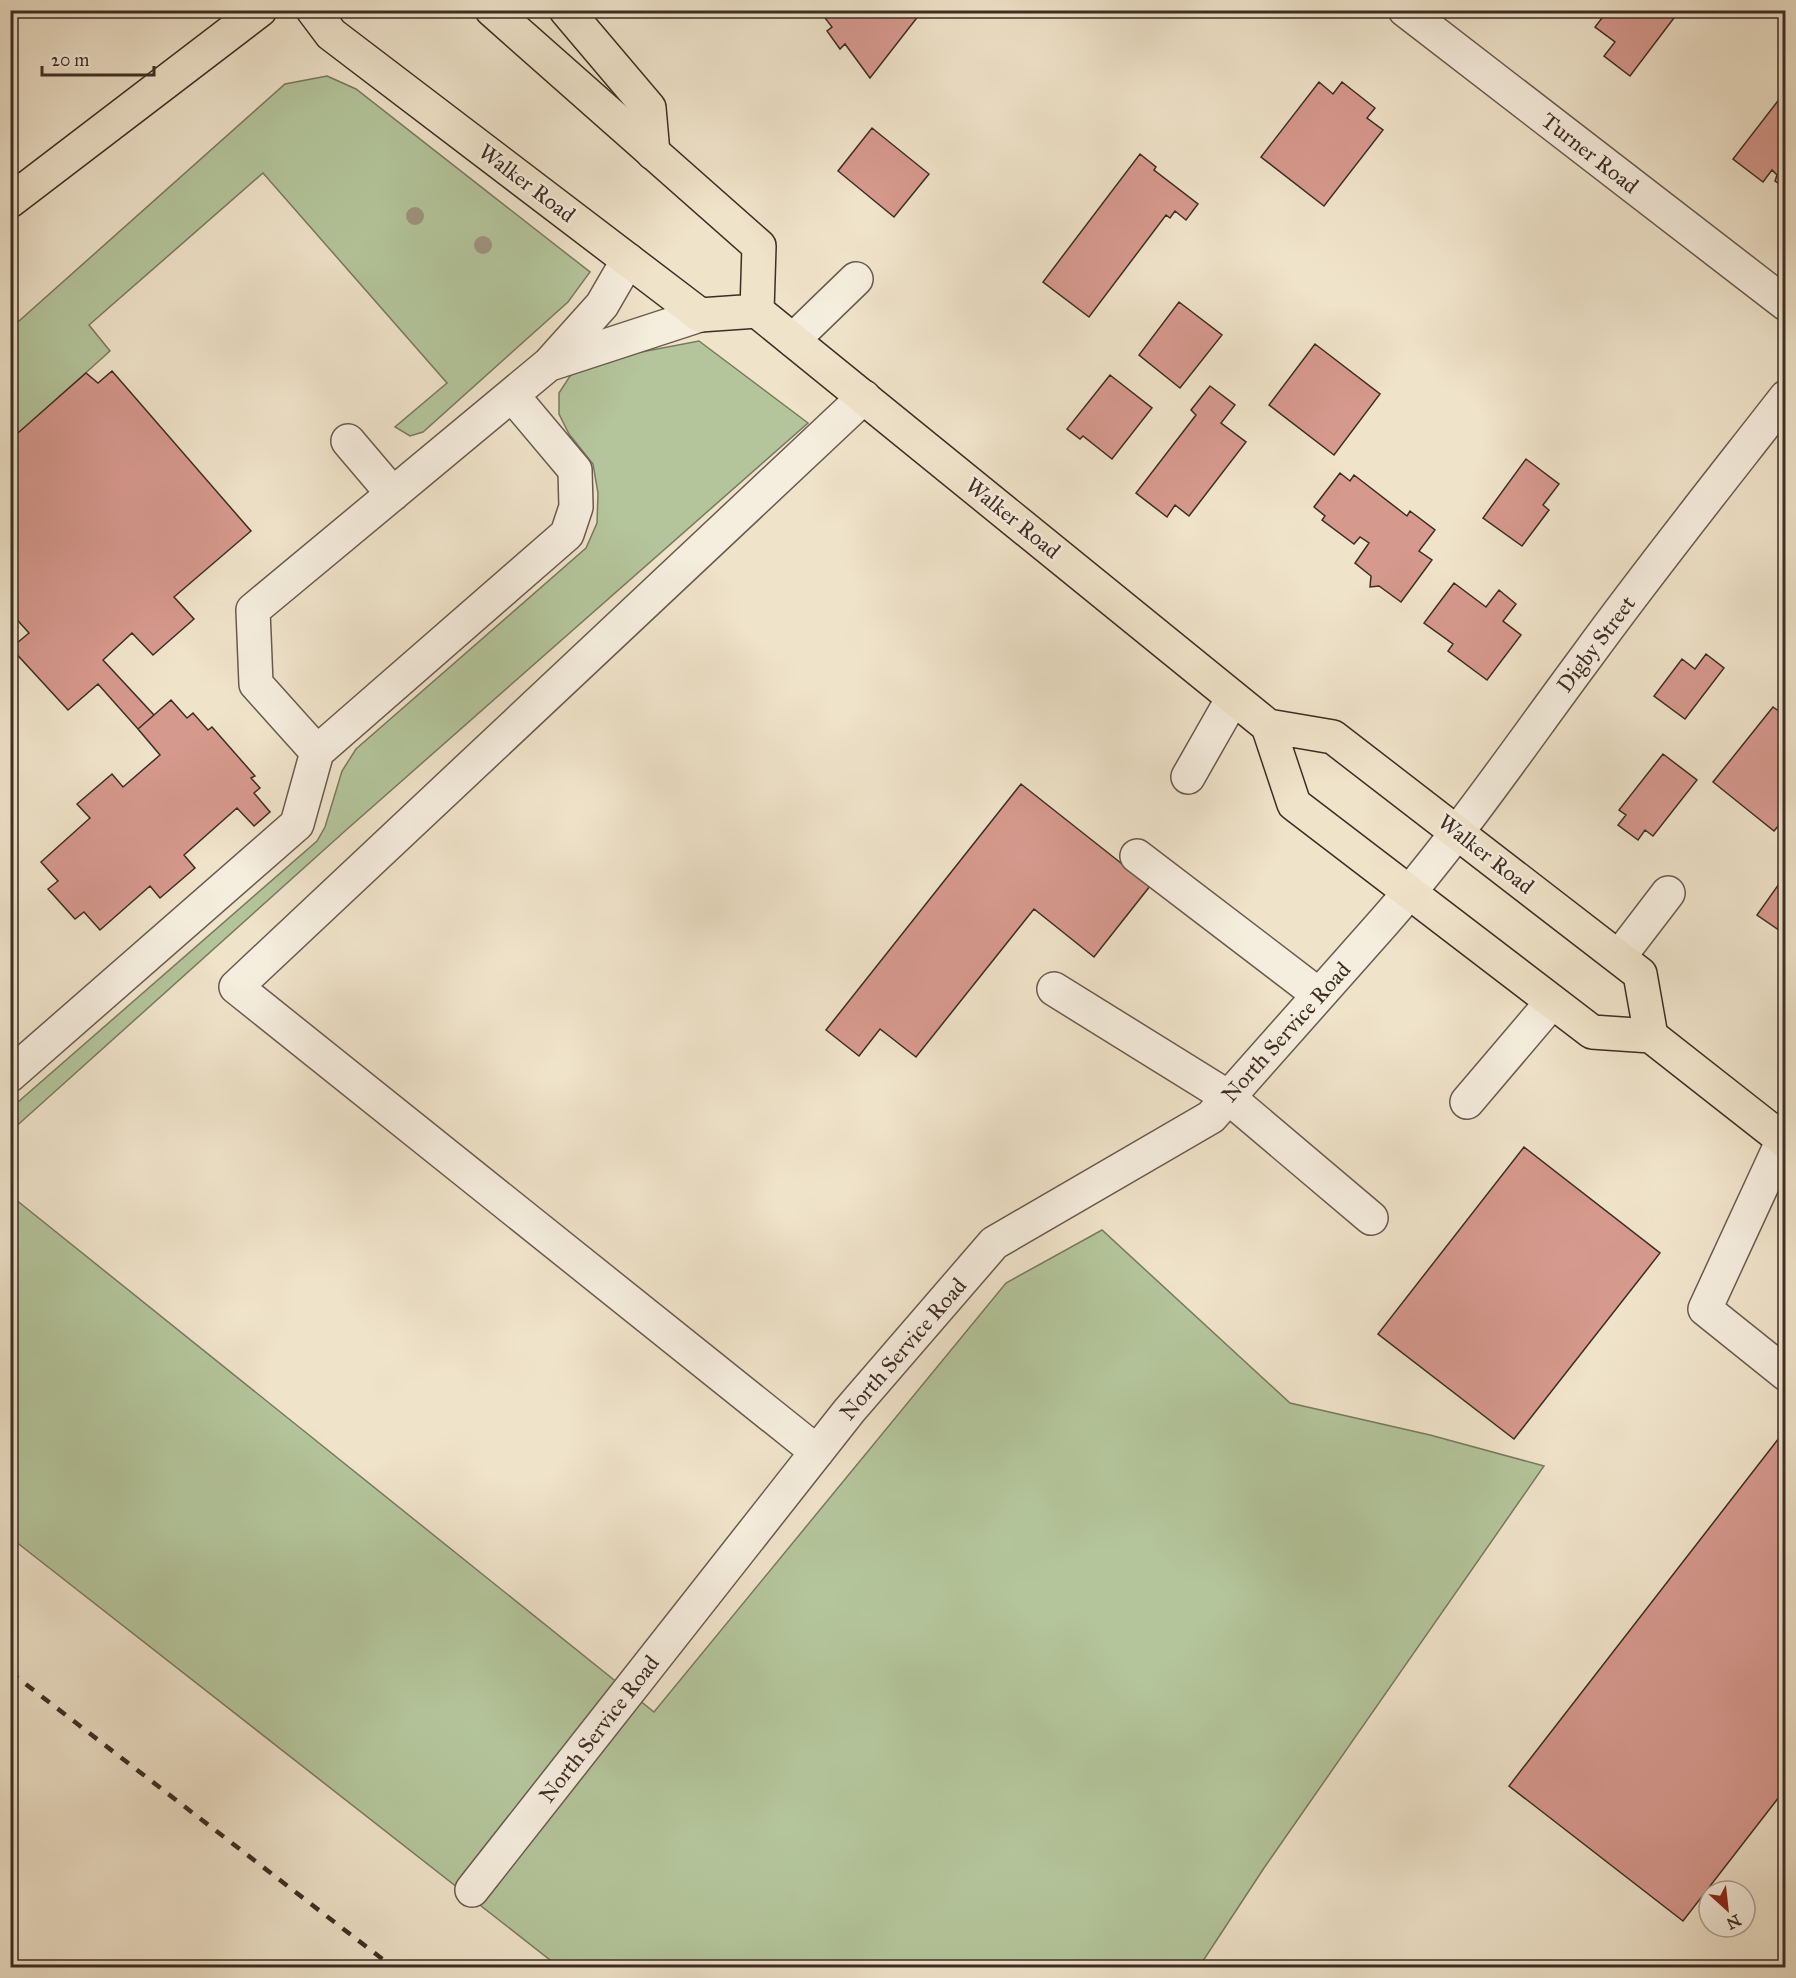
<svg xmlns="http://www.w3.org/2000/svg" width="1796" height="1978" viewBox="0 0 1796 1978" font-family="'IM FELL Great Primer',serif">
	<rect width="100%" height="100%" fill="#efe3ca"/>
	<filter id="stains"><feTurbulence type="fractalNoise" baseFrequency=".00333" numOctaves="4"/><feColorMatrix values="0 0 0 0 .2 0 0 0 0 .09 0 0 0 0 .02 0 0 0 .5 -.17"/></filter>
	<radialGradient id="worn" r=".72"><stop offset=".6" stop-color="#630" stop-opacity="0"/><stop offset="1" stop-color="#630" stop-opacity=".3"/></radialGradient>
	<path fill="#b4c59b" stroke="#797960" stroke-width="1.5" d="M327 76 356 89 590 272 568 302 423 432 410 436 395 427 447 383 263 173 89 325 110 351 11 440 10 329 285 84Z
		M699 341 808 423 345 831 11 1131 10 1109 317 841 325 827 342 771 356 749 586 548 597 523 598 493 593 464 569 434 559 414V393L572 373 594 361Z
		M10 1195 654 1712 1006 1283 1102 1230 1290 1403 1430 1435 1544 1466 1264 1868 1199 1967H559L11 1538Z"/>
	<path fill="#d6998e" stroke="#3e2d24" stroke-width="1.5" d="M819 10H923L870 78 845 44 840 49 827 31 832 27Z
		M1608 10H1680L1630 76 1604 56 1615 42 1595 27Z
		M1319 82 1333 94 1342 82 1375 108 1367 118 1383 130 1324 206 1261 157Z
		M1784 93 1786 94V189L1775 181 1777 175 1772 170 1763 182 1733 159Z
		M872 128 929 174 894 217 838 171Z
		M1140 154 1156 167 1154 170 1198 204 1186 220 1175 211 1170 218 1166 215 1089 317 1043 282Z
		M1179 302 1222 335 1180 388 1139 355Z
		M1315 344 1380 394 1334 455 1269 405Z
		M112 371 251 531 174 597 194 619 153 655 132 633 103 660 154 715 138 729 98 684 68 710 11 648 29 633 10 612V440L86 373 98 383Z
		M1110 375 1152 408 1112 459 1083 436 1080 439 1067 429Z
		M1210 386 1235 405 1221 423 1246 442 1189 516 1175 505 1167 517 1136 493 1196 415 1191 410Z
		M1526 459 1559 484 1543 505 1549 510 1522 546 1483 518Z
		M1340 473 1350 481 1354 475 1407 516 1410 511 1435 530 1419 551 1432 560 1401 602 1379 586 1370 587 1371 576 1355 563 1369 543 1360 537 1354 544 1322 520 1325 516 1314 507Z
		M1454 583 1486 607 1499 590 1516 604 1503 621 1521 635 1487 680 1448 651 1453 644 1424 623Z
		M1706 654 1724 668 1685 719 1654 696 1682 659 1695 669Z
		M171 700 187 718 193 713 208 730 212 727 255 776 251 778 260 788 254 793 270 812 254 826 237 808 184 855 195 868 160 898 150 886 100 930 84 912 75 919 48 889 58 881 41 862 90 818 77 804 112 774 123 787 160 755 138 729Z
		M1773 707 1786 716V817L1774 831 1713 782Z
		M1663 754 1697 780 1653 836 1645 830 1638 840 1618 825 1626 815 1619 810Z
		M1021 784 1150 886 1094 957 1034 909 916 1057 880 1029 859 1056 826 1030Z
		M1786 874V935L1757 915Z
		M1524 1147 1660 1253 1514 1439 1378 1334Z
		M1779 1438 1786 1443V1788L1683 1921 1509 1786Z"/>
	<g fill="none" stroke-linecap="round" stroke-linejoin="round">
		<g stroke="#6a5a4e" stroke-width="36">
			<path id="minor" d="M1405 10 1786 304
				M793 340 856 279
				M550 364 700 315
				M348 441 393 494
				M317 752 567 534 576 507 575 470 512 395
				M1188 777 1233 698
				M1137 856 1319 995
				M1619 957 1668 893
				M1054 989 1228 1097 1371 1218
				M10 1075 297 824 317 752 256 684 253 610 549 364 602 305 628 260
				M1467 1102 1552 1002
				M1783 1140 1705 1309 1786 1374
				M817 1452 236 987 864 397
				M472 1890 849 1411 994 1243 1211 1117 1383 923C1457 839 1520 746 1587 656 1651 568 1719 483 1786 397"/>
		</g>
		<g stroke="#3e2d24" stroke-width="36">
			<path id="major" d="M313 10 331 34 700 315 757 311 1268 726 1333 737 1640 974 1651 1036
				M492 10 759 246 757 311
				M10 201 260 10
				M1268 726 1294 804 1592 1032 1651 1036 1786 1142"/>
		</g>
		<g stroke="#3e2d24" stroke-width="36">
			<path id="highway" d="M566 10 649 108 653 153"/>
		</g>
		<use href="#minor" stroke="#f5eddd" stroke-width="33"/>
		<use href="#major" stroke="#efe3ca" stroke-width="33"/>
		<use href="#highway" stroke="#efe3ca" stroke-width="33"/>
		<path stroke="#3e2d24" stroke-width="4.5" stroke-dasharray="10 10" stroke-linecap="butt" d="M10 1672 394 1968"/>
	</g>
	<g fill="#9e947f">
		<circle cx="415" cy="216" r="9"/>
		<circle cx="483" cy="245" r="9"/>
	</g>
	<g text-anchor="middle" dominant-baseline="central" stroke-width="5" stroke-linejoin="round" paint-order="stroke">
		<g font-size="22" fill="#3e2d24" stroke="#f5eddd">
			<text transform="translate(1590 153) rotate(38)">Turner Road</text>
			<text transform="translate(527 183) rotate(37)">Walker Road</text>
			<text transform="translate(1013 518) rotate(39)">Walker Road</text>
			<text transform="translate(1596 644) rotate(-53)">Digby Street</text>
			<text transform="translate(1486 854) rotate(38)">Walker Road</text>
			<text transform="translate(1286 1032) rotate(-48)">North Service Road</text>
			<text transform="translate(903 1349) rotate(-49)">North Service Road</text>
			<text transform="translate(599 1729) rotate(-52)">North Service Road</text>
		</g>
	</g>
	<rect width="1796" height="1978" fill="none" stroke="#efe3ca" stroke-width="36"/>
	<rect x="12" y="12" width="1772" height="1954" fill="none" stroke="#3e2d24" stroke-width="3"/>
	<rect x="18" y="18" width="1760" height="1942" fill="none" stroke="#3e2d24" stroke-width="1.5"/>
	<g transform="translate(1727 1909) rotate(153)"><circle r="28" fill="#f5eddd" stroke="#aca093" stroke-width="1.5"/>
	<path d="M0-4.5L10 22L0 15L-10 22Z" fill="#8f2418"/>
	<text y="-9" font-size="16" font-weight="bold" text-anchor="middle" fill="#3e2d24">N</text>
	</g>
	<path d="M42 66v9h112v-9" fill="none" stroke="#3e2d24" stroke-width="3"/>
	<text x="51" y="66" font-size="18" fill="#3e2d24" stroke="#f5eddd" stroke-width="4.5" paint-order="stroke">20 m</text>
	<rect width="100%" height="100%" filter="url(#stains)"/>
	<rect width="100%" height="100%" fill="url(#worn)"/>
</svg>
